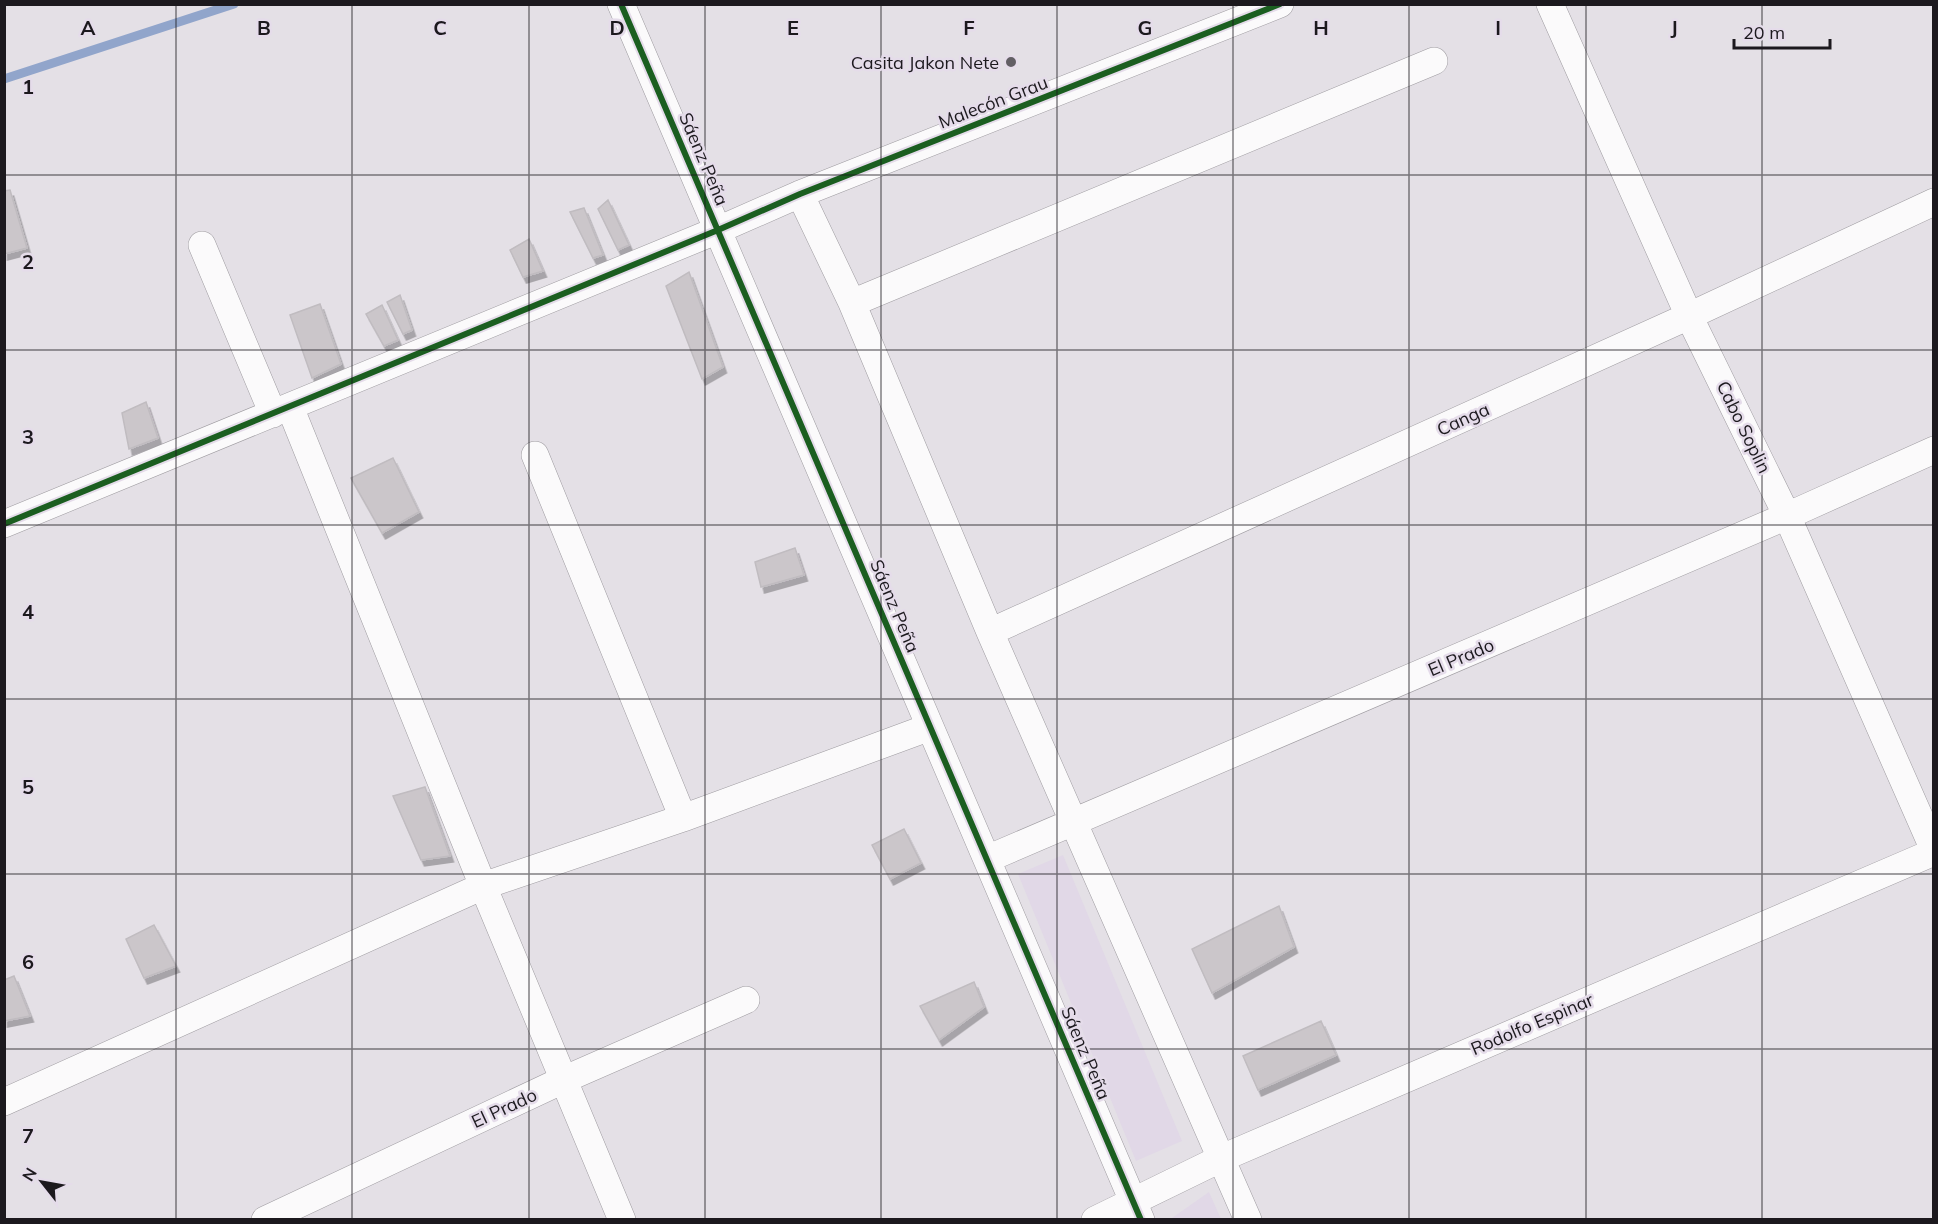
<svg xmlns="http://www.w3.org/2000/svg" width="1938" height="1224" viewBox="0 0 1938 1224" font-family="Mulish,sans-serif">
	<defs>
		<filter id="shadow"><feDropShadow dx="3.5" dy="6" stdDeviation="0" flood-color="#0004"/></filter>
	</defs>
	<rect width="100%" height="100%" fill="#e4e0e6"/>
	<path fill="#e1d8e7" d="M1063 855 1182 1141 1136 1161 1018 874Z
		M1209 1192 1221 1219H1172V1218Z"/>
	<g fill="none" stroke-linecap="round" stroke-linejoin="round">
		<path stroke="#91a5cb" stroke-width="9" d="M4 79 234 4"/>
	</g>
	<path fill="#cbc6ca" stroke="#c0bcc0" stroke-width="1.5" filter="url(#shadow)" d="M10 190 27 248 4 254V191Z
		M608 200 629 245 618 250 598 209Z
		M584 208 603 255 593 258 570 212Z
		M529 239 543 271 523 277 510 250Z
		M689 272 723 367 702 379 666 286Z
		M400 295 412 330 403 334 387 302Z
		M320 304 341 364 312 378 290 315Z
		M382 305 398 340 384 346 366 314Z
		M146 402 158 438 129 449 122 413Z
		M393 458 419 512 382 533 351 478Z
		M795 548 804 575 761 587 755 562Z
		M425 787 450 856 421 860 393 796Z
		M904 829 921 863 890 879 872 845Z
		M1279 906 1294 947 1212 993 1192 949Z
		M154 925 176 966 144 978 126 939Z
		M14 976 30 1016 4 1021V980Z
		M974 982 984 1007 939 1040 920 1006Z
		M1321 1021 1336 1055 1258 1090 1243 1056Z"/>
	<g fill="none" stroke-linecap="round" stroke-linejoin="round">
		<g stroke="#9e9ba0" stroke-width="28">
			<path id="street" d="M621 4 1141 1220
				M1550 4 1689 316 1787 516 1934 850
				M800 194 852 303 990 632 1248 1220
				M202 245 273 414
				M852 303 1434 61
				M290 407 483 886 622 1220
				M535 455 683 818
				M4 524 718 230 800 194 1280 4
				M990 632 1689 316 1934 202
				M987 859 1787 516 1934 450
				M4 1102 483 886 683 818 930 727
				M265 1220 563 1080 746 1000
				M1095 1220 1222 1158 1934 852"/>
		</g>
		<use href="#street" stroke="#fbfafb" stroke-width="27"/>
		<g stroke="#e5dcea" stroke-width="10">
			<path id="cycleway" d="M621 4 1141 1220
				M4 524 718 230 800 194 1280 4"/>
		</g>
		<use href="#cycleway" stroke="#1b5e20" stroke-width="6"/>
	</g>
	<path fill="none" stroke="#1c191e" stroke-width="1.5" stroke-opacity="0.55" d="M176 4V1220M352 4V1220M529 4V1220M705 4V1220M881 4V1220M1057 4V1220M1233 4V1220M1409 4V1220M1586 4V1220M1762 4V1220M4 175H1934M4 350H1934M4 525H1934M4 699H1934M4 874H1934M4 1049H1934"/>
	<circle fill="#625f64" stroke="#e5dcea" stroke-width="2" cx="1011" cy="62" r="6"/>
	<g text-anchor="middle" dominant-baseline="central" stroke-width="5" stroke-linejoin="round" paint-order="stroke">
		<g font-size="18" fill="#1c191e" stroke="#e5dcea" text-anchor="end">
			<text x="999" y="62">Casita Jakon Nete</text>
		</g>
		<g font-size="18" fill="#1c191e" stroke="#e5dcea">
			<text transform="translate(993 102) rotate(-21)">Malecón Grau</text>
			<text transform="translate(704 159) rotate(67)">Sáenz Peña</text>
			<text transform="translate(1463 419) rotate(-24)">Canga</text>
			<text transform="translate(1744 427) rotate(64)">Cabo Soplin</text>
			<text transform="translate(895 606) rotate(67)">Sáenz Peña</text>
			<text transform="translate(1461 657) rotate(-23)">El Prado</text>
			<text transform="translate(1532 1024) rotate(-23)">Rodolfo Espinar</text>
			<text transform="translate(1086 1053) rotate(67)">Sáenz Peña</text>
			<text transform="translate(504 1108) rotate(-25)">El Prado</text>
		</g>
	</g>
	<g font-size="20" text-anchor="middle" font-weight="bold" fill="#1c191e" stroke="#e5dcea" stroke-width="5" stroke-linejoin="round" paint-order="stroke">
		<text x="88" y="35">A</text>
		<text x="264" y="35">B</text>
		<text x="440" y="35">C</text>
		<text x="617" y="35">D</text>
		<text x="793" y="35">E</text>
		<text x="969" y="35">F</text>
		<text x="1145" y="35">G</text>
		<text x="1321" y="35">H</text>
		<text x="1498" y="35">I</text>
		<text x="1674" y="35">J</text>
		<text x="28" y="94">1</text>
		<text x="28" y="269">2</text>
		<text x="28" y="444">3</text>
		<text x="28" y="619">4</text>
		<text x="28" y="794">5</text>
		<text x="28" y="969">6</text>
		<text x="28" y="1143">7</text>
	</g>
	<rect width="1938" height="1224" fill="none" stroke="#1c191e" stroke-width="12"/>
	<g transform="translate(42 1182) rotate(301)" stroke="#e5dcea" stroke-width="4.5" paint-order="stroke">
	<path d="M0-4.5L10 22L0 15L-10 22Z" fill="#1c191e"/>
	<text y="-9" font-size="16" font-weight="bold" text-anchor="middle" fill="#1c191e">N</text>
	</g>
	<path d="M1734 39v9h96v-9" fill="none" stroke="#1c191e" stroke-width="3"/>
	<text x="1743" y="39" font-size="18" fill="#1c191e" stroke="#e5dcea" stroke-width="4.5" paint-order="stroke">20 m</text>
</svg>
